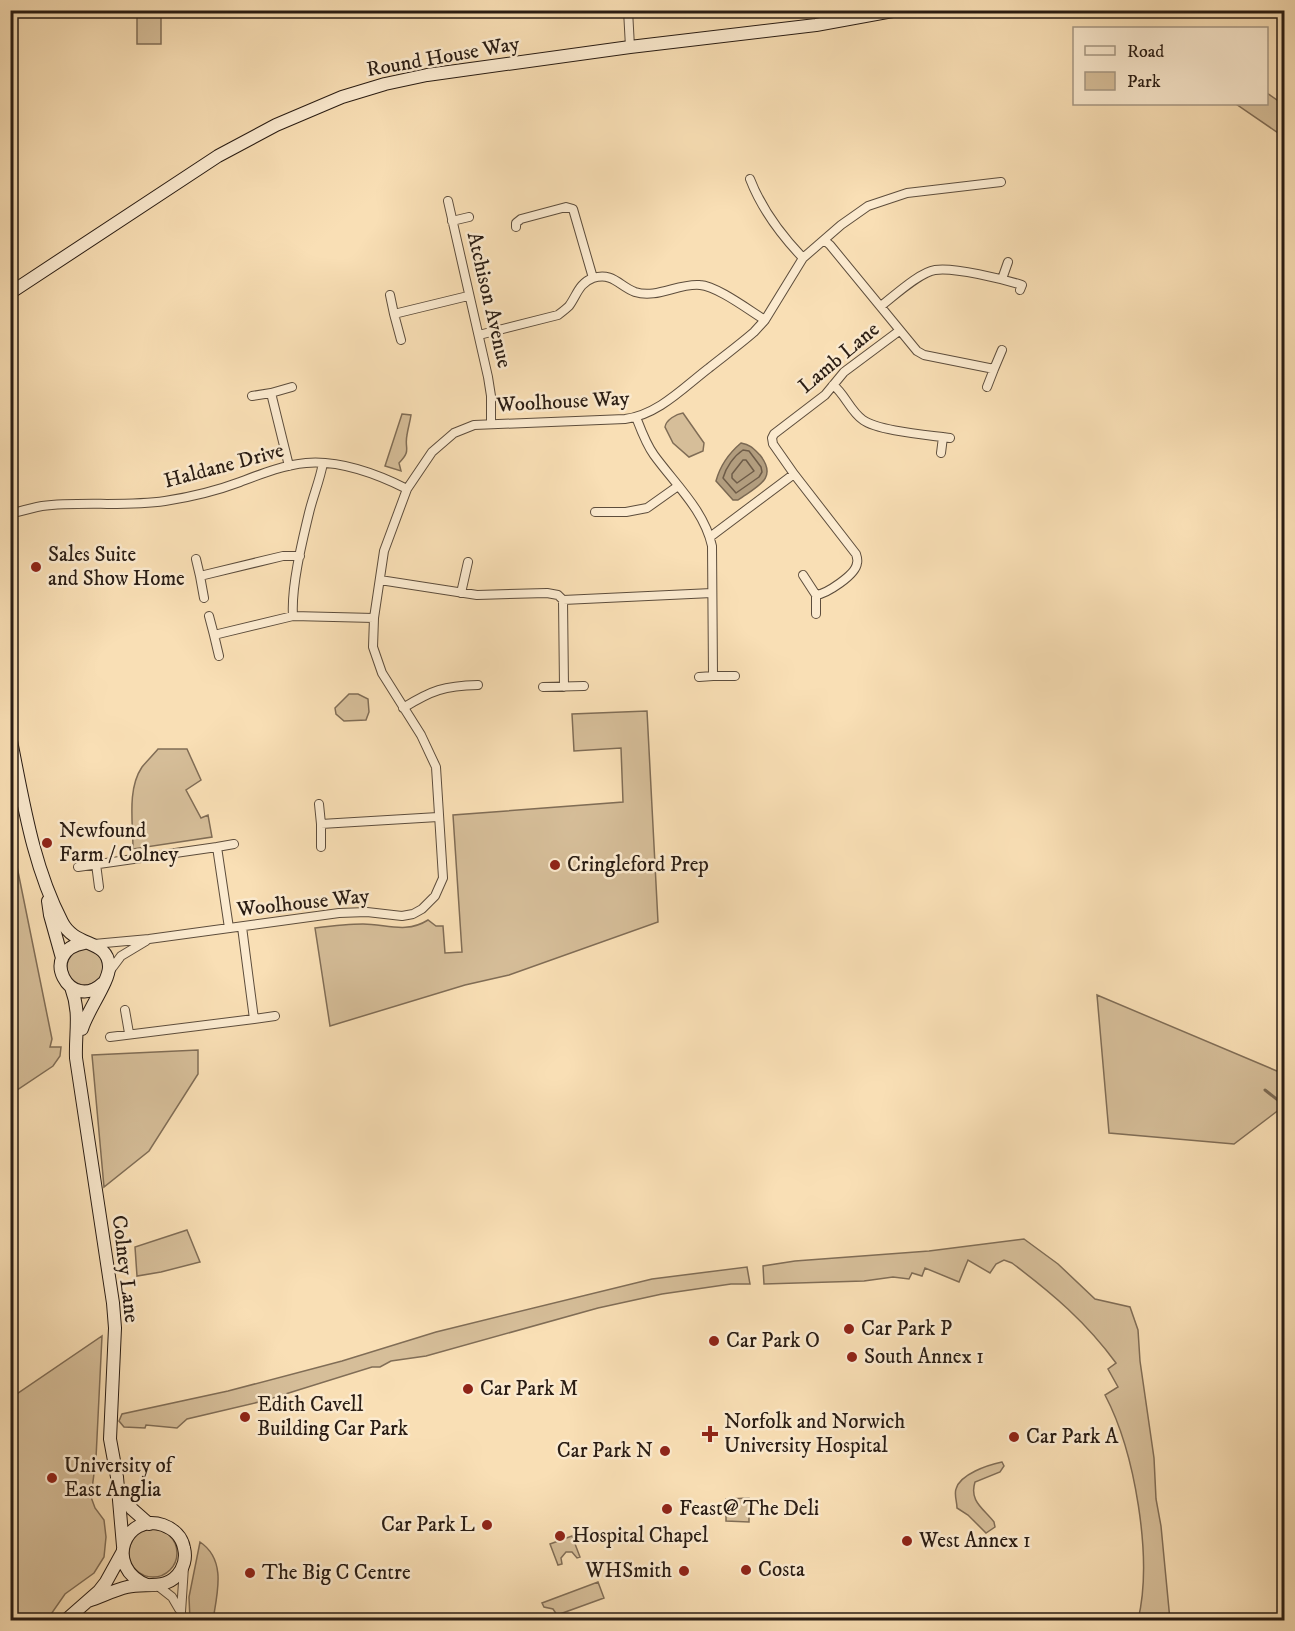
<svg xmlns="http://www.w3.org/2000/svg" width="1295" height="1631" viewBox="0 0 1295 1631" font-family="'IM FELL DW Pica',serif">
	<rect width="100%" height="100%" fill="#f9dfb5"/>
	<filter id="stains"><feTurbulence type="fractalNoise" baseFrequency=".00333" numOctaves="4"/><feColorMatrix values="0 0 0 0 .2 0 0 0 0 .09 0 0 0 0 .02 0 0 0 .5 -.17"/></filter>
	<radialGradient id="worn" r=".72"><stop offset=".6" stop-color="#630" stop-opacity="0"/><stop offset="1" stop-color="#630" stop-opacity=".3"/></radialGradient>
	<path fill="#d6be99" stroke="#806d56" stroke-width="1.5" d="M137 11H161V44H137Z
		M1267 93 1284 105V137L1236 104H1266Z
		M683 413 704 443 703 451 689 457 673 443 665 427C666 420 676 414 683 413Z
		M402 414 411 415C410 422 408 428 407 435 404 449 412 450 399 463L401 471 385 466Z
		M349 694H358L368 699 369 712 366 720 344 721 336 714 335 708Z
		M647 711 658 922 509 975 465 985 330 1026 315 928C331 926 347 924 363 924 386 924 406 934 428 920L436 926H443L445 953 462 952 453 815 623 802 621 748 574 751 572 714Z
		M158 749H187L201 780 186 790 201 818 208 815 212 837 133 849C133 823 127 789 142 767 147 761 153 755 158 749Z
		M11 837 52 1039 50 1047H61L60 1056 53 1066 11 1094Z
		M67 967a18 18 0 1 1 36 0a18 18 0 1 1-36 0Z
		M1097 995 1284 1074V1106L1234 1144 1109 1133Z
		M198 1050V1074L149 1151 104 1187 92 1055Z
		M187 1230 200 1262 161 1272 137 1276 135 1247Z
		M1024 1239 1058 1264 1095 1299 1130 1307 1138 1330 1140 1361 1154 1458 1156 1499 1161 1526 1170 1620H1138C1153 1558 1135 1452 1105 1395L1118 1387 1108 1369 1116 1363C1086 1322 1053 1294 1012 1263L1004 1260 996 1264 990 1273 968 1260 959 1282 925 1268 922 1276 912 1273 909 1279 893 1277 864 1281 764 1284 763 1266 795 1261 929 1251Z
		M747 1267 750 1284H731L662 1294 598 1308 426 1356 391 1361 380 1367H372L263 1401 187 1419 177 1428 146 1425 145 1428 124 1427 119 1421 122 1414 228 1391 342 1361 436 1332 652 1279Z
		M102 1336 96 1458 91 1497 95 1508 104 1520 106 1537 104 1557 94 1573 65 1594 47 1620H11V1398Z
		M1002 1462 1004 1466 1000 1472 975 1482C969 1501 983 1508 994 1522L995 1527 986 1533 968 1515 957 1508C957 1502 954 1494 956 1489 960 1474 988 1465 1002 1462Z
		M749 1498V1522L726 1521V1499Z
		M129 1553a24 24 0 1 1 48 0a24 24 0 1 1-48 0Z
		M572 1536 580 1557 577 1558 572 1552H566L561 1558 562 1564 558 1565 550 1544Z
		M200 1542C227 1560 217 1594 213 1620H190L189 1597Z
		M598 1582 604 1598 557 1615 553 1609 544 1607 542 1603Z"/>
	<path fill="#b29d7e" stroke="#7b6953" stroke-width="1.5" d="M741 443C751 445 753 448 760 455 779 479 756 487 738 500H733L716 481C720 466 728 454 741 443Z"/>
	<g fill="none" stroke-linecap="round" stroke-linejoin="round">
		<path stroke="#6e5c48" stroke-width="1.5" d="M743 450 749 451 761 467 762 472 759 477 736 493 723 478C726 467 734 456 743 450Z
			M743 460H746L754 471 737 483 732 478V474Z"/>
		<path stroke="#7b6953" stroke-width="3" d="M1265 1090 1284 1105"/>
		<g stroke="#5d4d3c" stroke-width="10">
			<path id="street" d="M628 10 630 47
				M355 11V10
				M750 179C762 210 780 234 803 258
				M448 201 488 377 491 396V424
				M452 221 469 217
				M516 227V223L521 219 566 207 573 209 593 278
				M824 240 830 245 917 351 924 355 994 369 987 387
				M1002 279 1008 262
				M390 295 394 314
				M881 306C894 296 920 272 935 270 955 267 1002 279 1022 285L1020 290
				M479 335 558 315C562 312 566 309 569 306 577 295 579 283 593 278 613 272 619 286 635 292 657 299 678 283 700 285 717 286 750 311 765 320
				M401 340 394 314 468 296
				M994 369 1002 350
				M833 385C845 394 850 411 863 420 878 431 929 435 950 438
				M271 393 292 387
				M252 396 271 393 289 466
				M636 417C641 430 646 444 654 455 675 484 704 510 712 546L713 676H735
				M941 453 943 437
				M323 463C320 480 313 496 309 513 302 542 291 587 293 616L374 618
				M794 474 773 444 772 438 774 434 825 395 844 372 899 331
				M595 512H626L647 508 678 486
				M10 514C21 511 31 508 42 506 82 501 124 507 165 501 191 497 216 491 240 482 261 474 283 465 306 463 340 460 377 474 407 489
				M710 537 794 474 856 554C857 557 858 560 857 563 856 575 826 594 816 595V614
				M196 559 200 576 283 556H300
				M803 575 816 595
				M200 576 204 598
				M380 580 477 595 547 593 558 595 563 600 712 593
				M461 593 468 562
				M563 600 564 687
				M209 616 214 635 293 616
				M214 635 219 656
				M699 677 713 676
				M543 687 584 686
				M403 708C432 690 444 686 478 685
				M319 804 321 824
				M321 847V824L438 817
				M96 864 99 887
				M78 867 217 847
				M229 928 217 847 234 844
				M94 944 149 939 339 913 367 912 402 916 413 914 422 909 435 896 443 878 436 767 421 735 382 673 373 647 374 618 384 551 407 489 432 452 454 433 474 425 625 419C658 415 684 387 709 368 724 356 739 345 754 332L765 320 803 258 841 225 868 206 907 193 1001 182
				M109 972 121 956 146 941
				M125 1010 129 1033
				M254 1019 275 1016
				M110 1037 254 1019 242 927
				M158 1586 172 1597 179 1609
				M182 1620 181 1612 184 1567"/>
		</g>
		<g stroke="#291c13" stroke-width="14">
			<path id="secondary" d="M10 293 218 156 276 125 342 97 385 84 427 75 630 47 816 25 898 10
				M10 736C23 799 32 864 62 922 75 948 108 939 109 966 110 981 87 1011 82 1029
				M48 901 50 915 62 958
				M84 943C37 951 70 1014 103 983
				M71 987C81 1014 75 1031 76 1058L113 1303 115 1328 110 1439 117 1477 123 1546
				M121 1493 132 1509 149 1524
				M88 1601C101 1597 114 1590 127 1587 146 1582 168 1592 181 1570 185 1563 186 1556 184 1548 182 1537 174 1529 163 1525 125 1512 103 1567 147 1585
				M66 1620 99 1591 106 1582 122 1553"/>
		</g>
		<use href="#street" stroke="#fbeacf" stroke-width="8"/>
		<use href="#secondary" stroke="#fbeacf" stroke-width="12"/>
	</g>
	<g fill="#8f2418" stroke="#fbeacf" stroke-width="2">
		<circle cx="36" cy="567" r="6"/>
		<circle cx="47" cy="843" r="6"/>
		<circle cx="555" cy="865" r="6"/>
		<circle cx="849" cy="1329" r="6"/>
		<circle cx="714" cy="1341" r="6"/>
		<circle cx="852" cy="1357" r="6"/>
		<circle cx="468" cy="1389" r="6"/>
		<circle cx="245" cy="1417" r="6"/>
		<path d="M707 1425h6v6h6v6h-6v6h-6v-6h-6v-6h6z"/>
		<circle cx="1014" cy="1437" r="6"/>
		<circle cx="665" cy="1451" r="6"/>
		<circle cx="52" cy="1478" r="6"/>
		<circle cx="667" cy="1509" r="6"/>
		<circle cx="487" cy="1525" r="6"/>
		<circle cx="560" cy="1536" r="6"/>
		<circle cx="907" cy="1541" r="6"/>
		<circle cx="746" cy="1570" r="6"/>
		<circle cx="684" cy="1571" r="6"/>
		<circle cx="250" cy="1573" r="6"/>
	</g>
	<g text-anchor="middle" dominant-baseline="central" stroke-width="5" stroke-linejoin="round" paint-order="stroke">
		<g font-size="21" fill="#291c13" stroke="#fbeacf">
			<text transform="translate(443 57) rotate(-10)">Round House Way</text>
			<text transform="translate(489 300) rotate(77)">Atchison Avenue</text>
			<text transform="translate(839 358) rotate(-40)">Lamb Lane</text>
			<text transform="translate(563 402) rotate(-3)">Woolhouse Way</text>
			<text transform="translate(224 466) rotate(-15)">Haldane Drive</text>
			<text transform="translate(303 903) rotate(-6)">Woolhouse Way</text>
			<text transform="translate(125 1269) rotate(83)">Colney Lane</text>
		</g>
		<g font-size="21" fill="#291c13" stroke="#fbeacf" text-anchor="start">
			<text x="48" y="555">Sales Suite<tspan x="48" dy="24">and Show Home</tspan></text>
			<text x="59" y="831">Newfound<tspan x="59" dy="24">Farm / Colney</tspan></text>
			<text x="567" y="865">Cringleford Prep</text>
			<text x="861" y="1329">Car Park P</text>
			<text x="726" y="1341">Car Park O</text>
			<text x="864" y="1357">South Annex 1</text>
			<text x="480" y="1389">Car Park M</text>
			<text x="257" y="1405">Edith Cavell<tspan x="257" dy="24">Building Car Park</tspan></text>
			<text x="724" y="1422">Norfolk and Norwich<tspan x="724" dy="24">University Hospital</tspan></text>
			<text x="1026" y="1437">Car Park A</text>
			<text x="653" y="1451" text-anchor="end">Car Park N</text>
			<text x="64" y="1466">University of<tspan x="64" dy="24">East Anglia</tspan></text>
			<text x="679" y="1509">Feast@ The Deli</text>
			<text x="475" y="1525" text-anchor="end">Car Park L</text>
			<text x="572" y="1536">Hospital Chapel</text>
			<text x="919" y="1541">West Annex 1</text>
			<text x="758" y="1570">Costa</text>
			<text x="672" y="1571" text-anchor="end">WHSmith</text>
			<text x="262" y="1573">The Big C Centre</text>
		</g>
	</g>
	<rect width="1295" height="1631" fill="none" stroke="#f9dfb5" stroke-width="36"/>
	<rect x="12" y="12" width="1271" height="1607" fill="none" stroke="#291c13" stroke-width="3"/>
	<rect x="18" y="18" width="1259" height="1595" fill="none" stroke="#291c13" stroke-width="1.5"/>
	<rect x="1073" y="27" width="195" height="78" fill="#fbeacf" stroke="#a79884" stroke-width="1.5"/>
	<rect x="1085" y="46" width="30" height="9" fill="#fbeacf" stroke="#a79884" stroke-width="1.5"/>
	<text x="1127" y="57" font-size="18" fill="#291c13">Road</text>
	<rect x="1085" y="72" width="30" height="18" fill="#d6be99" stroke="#a79884" stroke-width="1.5"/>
	<text x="1127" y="87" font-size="18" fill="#291c13">Park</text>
	<rect width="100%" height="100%" filter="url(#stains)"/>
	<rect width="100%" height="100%" fill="url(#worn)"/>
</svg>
